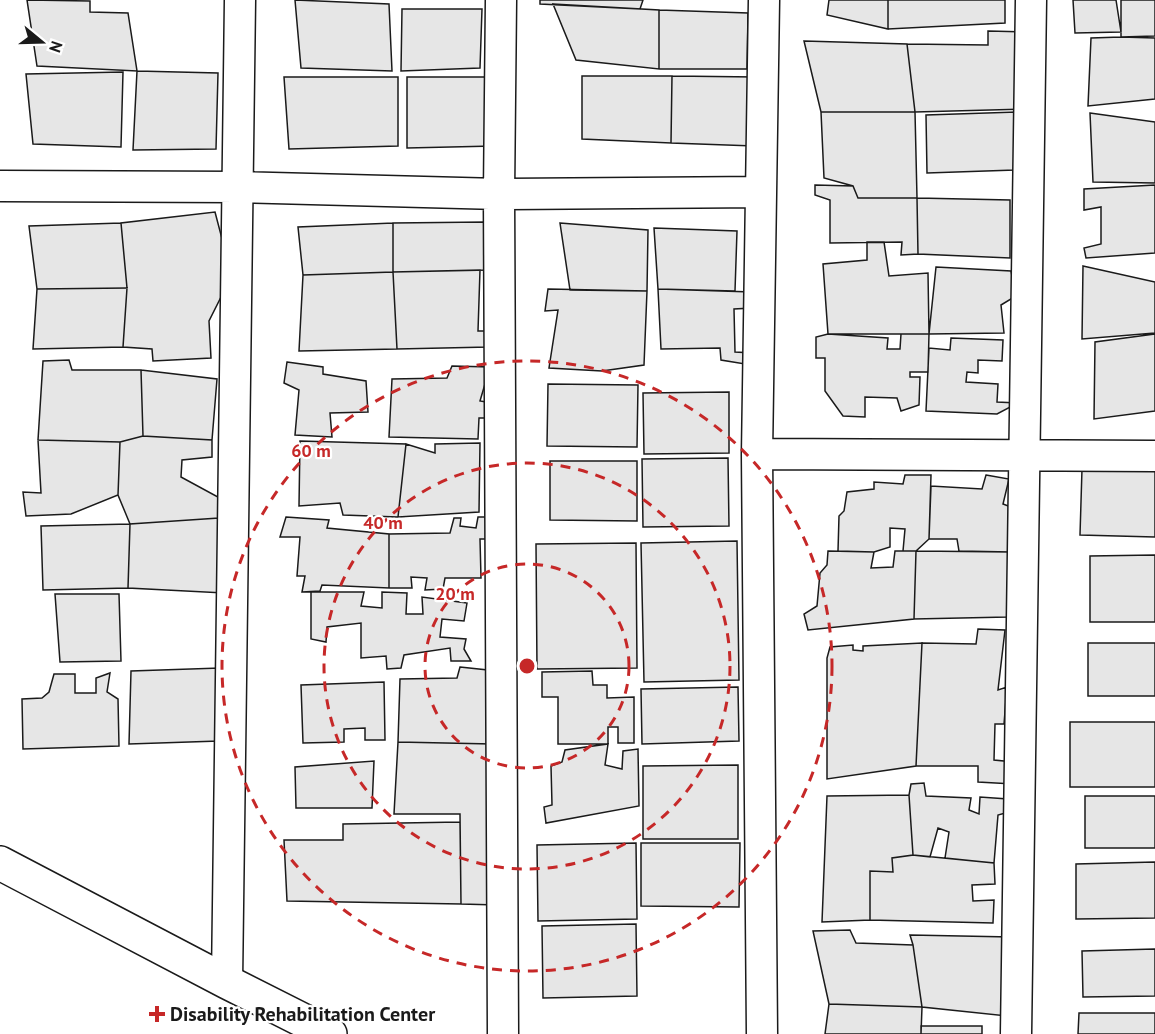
<svg xmlns="http://www.w3.org/2000/svg" width="1155" height="1034" viewBox="0 0 1155 1034" font-family="'PT Sans',sans-serif">
	<rect width="100%" height="100%" fill="#fff"/>
	<path fill="#e6e6e6" stroke="#1a1a1a" stroke-width="1.5" d="M27 0 90 1V12L128 13 137 71 37 66Z
		M295 0 389 4 392 71 301 68Z
		M540 0H643L640 9 540 4Z
		M829 0H888V29L827 15Z
		M888 0H1005V23L888 29Z
		M1073 0H1116L1121 32 1075 33Z
		M1121 0H1155V36L1121 37Z
		M553 4 659 10V69L576 60Z
		M402 9H482L480 68 401 71Z
		M659 10 748 13 747 69H659Z
		M988 31 1025 32 1024 109 915 112 907 44 988 45Z
		M1121 37 1155 38V99L1088 106 1091 38Z
		M804 41 907 44 915 112H821Z
		M137 71 218 73 216 149 133 150Z
		M123 72 121 147 33 144 26 74Z
		M582 76H672L671 143 582 139Z
		M672 76 756 77 754 146 671 143Z
		M284 77H398V146L289 149Z
		M407 77H490L494 146 407 148Z
		M821 112H915L917 198H858L853 186 824 178Z
		M1017 112 1015 170 927 173 926 115Z
		M1090 113 1155 122V183L1093 182Z
		M815 185 853 186 858 198H917L918 254 901 255 902 242 830 243V200L815 195Z
		M1155 185V253L1086 258 1084 248 1101 244V207L1084 210V189Z
		M917 198 1010 200V258L918 254Z
		M215 212 226 254 222 295 209 321 211 358 153 361 152 349 123 347 127 288 121 223Z
		M486 222 489 270 393 272V223Z
		M121 223 127 288 37 289 29 226Z
		M393 223V272L303 275 298 227Z
		M560 223 648 230 647 291 570 290Z
		M654 228 737 231 735 291 658 289Z
		M867 242H884L889 276 928 273 929 334H828L823 264 867 260Z
		M1083 266 1155 282V333L1082 339Z
		M936 267 1011 271 1016 296 1001 305 1004 333 929 334Z
		M480 270 478 331H486L489 347 397 349 393 272Z
		M393 272 397 349 299 351 303 275Z
		M127 288 123 347 33 349 37 289Z
		M548 289 647 291 644 365 602 371 549 368 558 310 545 311Z
		M658 289 752 292V308L734 309 735 352 753 353 751 365 721 360 720 348 661 349Z
		M828 334 888 338 887 349H900L901 334H929L928 372H910V377H920L919 405 901 411 897 398 865 397V417L843 416 825 391V358H816V337Z
		M1155 334V411L1094 419 1095 342Z
		M951 338 1003 340 1002 361 978 360V373L967 372 966 382 998 384 997 402 1018 403 997 414 926 411 929 348 950 350Z
		M69 360 72 370H141L143 436 120 442 38 440 43 361Z
		M287 362 323 367V374L366 381 368 412 330 413 332 437 295 435 299 390 284 383Z
		M452 366 490 367 480 401 492 403V418H479L478 439 389 437 392 379 447 378Z
		M141 370 217 379 212 440 143 436Z
		M548 384 638 385 637 447 547 446Z
		M729 392V453L644 454 643 393Z
		M143 436 212 440V457L182 460 181 477 229 503 219 518 130 524 118 495 120 442Z
		M38 440 120 442 118 495 71 514 26 516 23 492 41 493Z
		M300 441 406 444 398 517 343 515 340 503 299 506Z
		M480 443 479 512 398 517 406 444 435 453V444Z
		M728 458 729 526 643 527 642 459Z
		M550 461H637V521L550 520Z
		M1082 469 1155 471V537L1080 535Z
		M905 475H931L929 539 916 551H903L905 529 890 528V547L874 552 838 551 839 516 844 511 847 492 874 489V482L903 484Z
		M986 475 1009 479 1003 504 1011 507V552L959 551 957 539H929L931 486 982 489Z
		M286 517 329 520 327 528 389 534V588L322 585 320 591 302 592 305 576H297L300 537H280Z
		M478 517H491L488 539H480L481 578H445L443 589 425 590 427 578 411 577 412 588H389V534L450 533 454 518H461L460 526 476 528Z
		M219 518 224 593 128 588 130 524Z
		M130 524 128 588 43 590 41 526Z
		M737 541 739 680 644 682 641 543Z
		M636 543 637 668 537 669 536 544Z
		M828 551 874 552 871 568 893 567 895 551H916L914 619 808 630 804 614 817 606 820 573 827 565Z
		M916 551 1011 552 1008 617 914 619Z
		M1155 555V622H1090V556Z
		M311 592H364L361 606 382 608V592L407 593 406 614H423L422 597 467 603 464 621 442 619 440 637 466 639 464 649 471 661H451L450 648 404 655 401 668 387 669 386 656 361 658V623L327 627 326 642 311 639Z
		M55 594H119L121 661 60 662Z
		M978 629 1005 630 998 690 1007 687 1004 724H995L994 760 1014 762 1013 784 978 782V766H916L922 643 976 644Z
		M922 643 916 766 827 779V658L830 647 853 645V650L863 651V646Z
		M1088 643H1155V696H1088Z
		M460 667 497 671 492 744 398 742 400 679 457 678Z
		M220 668 219 741 129 744 131 671Z
		M592 671 593 685H607V698L634 697V743H618V727H608V744H558V697H542V672Z
		M110 673 107 692 118 699 119 746 23 749 22 699 42 698 49 692 54 674H75V693H96V678Z
		M384 682 385 740H365V728L344 729V742L303 743 301 685Z
		M738 687 739 741 642 744 641 689Z
		M1070 722H1155V787H1070Z
		M398 742 492 744 497 905 461 904 460 814H394Z
		M608 744 605 765 622 769 623 751 638 749 639 806 546 823 544 807 552 805 551 766 562 762 565 750Z
		M374 761 372 808H296L295 767Z
		M738 765V839H643V766Z
		M924 783 926 796 971 798 969 810 979 814 980 797 1008 799 1009 812 998 815 994 863 945 858 949 832 938 828 930 857 913 855 909 795 911 784Z
		M909 795 913 855 892 858 893 872 870 871V920L822 922 827 796Z
		M1085 796H1155V848H1085Z
		M460 822 461 904 287 901 284 840H343V824Z
		M636 843 637 919 538 921 537 845Z
		M641 843H740L739 907 641 906Z
		M913 855 994 863 995 884 972 885 973 901 994 900 993 923 870 920V871L893 872 892 858Z
		M1155 862V918L1076 919V864Z
		M636 924 637 996 543 998 542 926Z
		M850 930 856 943 913 945 922 1007 829 1004 813 931Z
		M910 935 1011 937 1007 1016 922 1007 913 945Z
		M1155 949V996L1083 997 1082 951Z
		M829 1004 922 1007 921 1034H825Z
		M1079 1013H1155V1034H1078Z
		M921 1026H982V1034H921Z"/>
	<g fill="none" stroke-linecap="round" stroke-linejoin="round">
		<g stroke="#1a1a1a" stroke-width="33">
			<path id="minor" d="M501 0 499 194 503 1034
				M0 186 237 187 499 194 761 192
				M757 454 1155 456
				M227 982 240 0
				M762 1034 757 454 764 0
				M1016 1034 1031 0"/>
		</g>
		<g stroke="#1a1a1a" stroke-width="36">
			<path id="tertiary" d="M0 863 227 982 330 1034"/>
		</g>
		<use href="#minor" stroke="#fff" stroke-width="30"/>
		<use href="#tertiary" stroke="#fff" stroke-width="33"/>
	</g>
	<g fill="none" stroke="#c62828" stroke-width="3" stroke-dasharray="10 8">
		<circle cx="527" cy="666" r="102"/>
		<circle cx="527" cy="666" r="203"/>
		<circle cx="527" cy="666" r="305"/>
	</g>
	<path fill="#c62828" stroke="#fff" stroke-width="2" d="M154 1005h6v6h6v6h-6v6h-6v-6h-6v-6h6z"/>
	<g text-anchor="middle" dominant-baseline="central" stroke-width="4.5" stroke-linejoin="round" paint-order="stroke">
		<g font-size="20" font-weight="bold" fill="#1a1a1a" stroke="#fff" text-anchor="start">
			<text x="170" y="1014">Disability Rehabilitation Center</text>
		</g>
	</g>
	<circle cx="527" cy="666" r="9" fill="#c62828" stroke="#fff" stroke-width="3"/>
	<g font-size="18" text-anchor="middle" font-weight="bold" fill="#c62828" stroke="#fff" stroke-width="4.5" stroke-linejoin="round" paint-order="stroke">
		<text x="311" y="457">60 m</text>
		<text x="383" y="529">40 m</text>
		<text x="455" y="600">20 m</text>
	</g>
	<g transform="translate(42 42) rotate(109)" stroke="#ffffff" stroke-width="4.5" paint-order="stroke">
	<path d="M0-4.5L10 22L0 15L-10 22Z" fill="#1a1a1a"/>
	<text y="-9" font-size="16" font-weight="bold" text-anchor="middle" fill="#1a1a1a">N</text>
	</g>
</svg>
